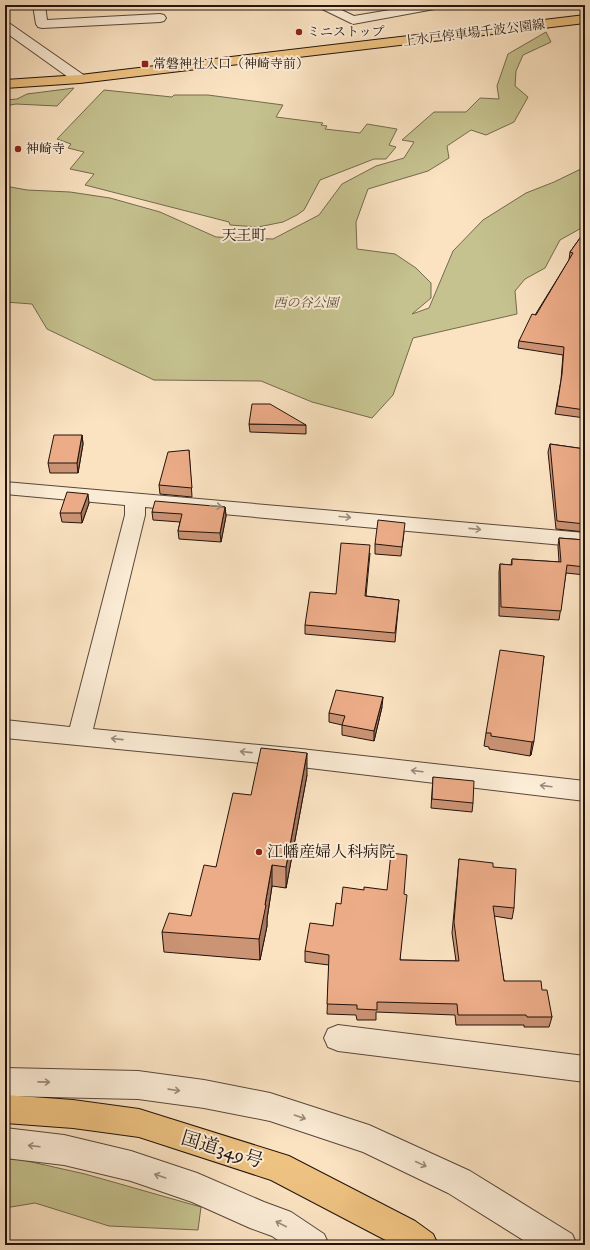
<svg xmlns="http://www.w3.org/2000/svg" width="590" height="1250" viewBox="0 0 590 1250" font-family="'IM FELL DW Pica','Noto Serif JP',serif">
	<rect width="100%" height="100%" fill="#fbe3c2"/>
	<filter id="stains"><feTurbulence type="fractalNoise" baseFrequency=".005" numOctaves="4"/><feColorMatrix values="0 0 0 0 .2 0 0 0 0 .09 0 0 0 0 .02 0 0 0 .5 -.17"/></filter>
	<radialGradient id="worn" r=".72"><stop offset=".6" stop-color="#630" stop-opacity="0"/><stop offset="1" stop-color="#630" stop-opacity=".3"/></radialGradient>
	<path fill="#c5c28f" stroke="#746a4e" d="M546 32 551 42 523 55 516 71 515 86 528 97 514 122 486 135 471 130 447 146 449 158 428 171 368 189 356 222 357 249 395 254 416 268 431 283V298L412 314 429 308 453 251 483 220 526 193 554 182 585 167V226L560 240 545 268 525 279 515 291 517 314 413 338 393 395 372 418 312 402 261 381 154 380 47 329 32 304 5 302V186L27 190 70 192 110 198 160 212 216 237 273 239 319 215 342 184 376 166 404 158 414 142 402 140 434 112H466L480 98 499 99 497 86 508 54Z
		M74 88 57 106 16 104 5 106V100L17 99 27 94Z
		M104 90 172 97 174 95H208L283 105 276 117 323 123 321 125 327 126 325 129 360 133 367 124 397 129 389 145 396 147 386 159H374L320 180 304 210 297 215 283 222 258 227 230 225 229 222 85 185 94 174 70 169 84 152 68 148 71 144 57 139Z
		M5 1159H18L85 1174 201 1207 198 1230 109 1226 35 1203 5 1208Z"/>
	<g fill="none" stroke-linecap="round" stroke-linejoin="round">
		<g stroke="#59473a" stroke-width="2">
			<path id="minor" d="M33 5H45L47 20 160 14 164 15 166 18 164 21 160 22 42 28 38 27 36 24Z
				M316 5H331L354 16 420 5H446L444 7 440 8 353 24 318 7Z
				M5 22 9 23 85 76 86 79 85 82H75L5 32Z
				M5 482 585 533V547L145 507V515L93 729 301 749 585 781V801L301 767 5 738V720L70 727 125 515V505L5 494Z
				M338 1025 585 1056V1082L338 1051 328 1047 324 1038 328 1029Z
				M5 1068 138 1071 204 1080 270 1093 369 1125 470 1171 572 1234 577 1245H531L448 1193 363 1152 270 1121 204 1108 138 1099 5 1096Z
				M5 1128 64 1135 131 1151 197 1173 264 1202 291 1212 324 1234 329 1245H285L272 1236 250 1228 192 1202 131 1181 64 1165 5 1158Z"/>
		</g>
		<g stroke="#23130c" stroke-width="2">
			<path id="major" d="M585 15V23L80 83 5 88V80L80 75Z"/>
		</g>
		<g stroke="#23130c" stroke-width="2">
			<path id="highway" d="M5 1095 73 1100 139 1109 289 1156 415 1221 433 1234 438 1245H395L271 1180 139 1137 73 1128 5 1123Z"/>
		</g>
		<use href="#minor" fill="#fcedd7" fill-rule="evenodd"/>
		<use href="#major" fill="#eec281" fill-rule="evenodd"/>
		<use href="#highway" fill="#eec281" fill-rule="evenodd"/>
	</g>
	<path fill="#cb9475" stroke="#23130c" d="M585 231V418L555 414 561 380 563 355 518 348 519 341 569 260 570 252Z
		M249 424 306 425V434L250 432Z
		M82 435 83 444 78 473H50L48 463Z
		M550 444 585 449V532L556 529 548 452Z
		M189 450 192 497 160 494 159 485Z
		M89 503 82 523 62 522 60 513Z
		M225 507 226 516 221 542 179 539 178 531 180 522 153 520 152 512Z
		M404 532 401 556 375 554V544Z
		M559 538 585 540V575L566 573 559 620 499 616V572L500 564 511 565 512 559 559 562 558 546Z
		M370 553 366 596 399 600 395 642 305 634V625L336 594Z
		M544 656 531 755 530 756 489 749V747L484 746 486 733Z
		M382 707 374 741 342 735V725L329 722V713Z
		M307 775 286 888 272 886 267 919V926L260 960 164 952 162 932 191 916 216 867 251 795Z
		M433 777 473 803 472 812 431 808Z
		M459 859 493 867 514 908 512 919 494 916 504 981 542 990 552 1017 549 1027H524V1025H456L455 1015 376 1012V1020H357L356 1015 327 1014 329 965 305 962V951L333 926 341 904 364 890 404 894 400 960 456 961 452 933Z"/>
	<path fill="#a5785f" stroke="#23130c" d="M82 435 83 444 78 473 77 463Z
		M88 494 89 503 82 523 81 513Z
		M225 507 226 516 221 542 220 533Z
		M383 697 382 707 374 741V731Z
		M534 741 531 755 530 756 532 742Z
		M307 753V775L286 888V867Z
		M272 865V886L267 919V926L260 960 259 939Z"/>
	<path fill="#ecac88" stroke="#23130c" d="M585 231V410L557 406 562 374 564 347 519 341 532 314 536 315 573 253 570 252Z
		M252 404H270L306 425 249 424Z
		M54 435H82L77 463H48Z
		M550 444 585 449V524L557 521Z
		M189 450 192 488 159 485 168 452Z
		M67 492 88 494 81 513H60Z
		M155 501 225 507 220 533 178 531 182 514 152 512Z
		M378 520 405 523 402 547 375 544Z
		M559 538 585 540V567L567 565 561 611 501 607 500 564 512 565V559L561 562Z
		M341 543 370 545 365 596 399 600 395 633 305 625 310 592 336 594Z
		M500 650 544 656 534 741 532 742 491 736V733H486Z
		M336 690 383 697 374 731 342 725 345 716 329 713Z
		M261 748 307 753 286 867 272 865 265 905H266L259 939 162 932 169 913 191 916 204 865 216 867 233 793 251 795Z
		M433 777 474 781 473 803 432 799Z
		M391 853 407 855 404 894 407 895 400 960 459 961 454 922 459 859 493 863V867L516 869 514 908 493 906 504 981H541L542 990H547L552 1017H527L526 1015H458L457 1004 377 1002V1010L357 1009V1005L327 1004 329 955 305 951 310 923 333 926 336 903 341 904 343 887 364 890V887L387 890Z"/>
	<defs><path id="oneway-shaft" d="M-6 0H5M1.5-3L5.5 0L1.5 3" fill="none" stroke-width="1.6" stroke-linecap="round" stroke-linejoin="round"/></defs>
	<g stroke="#9a8b7c">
		<use href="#oneway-shaft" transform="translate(216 506) rotate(5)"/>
		<use href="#oneway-shaft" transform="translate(345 517) rotate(5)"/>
		<use href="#oneway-shaft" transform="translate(475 529) rotate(6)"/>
		<use href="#oneway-shaft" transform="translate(117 739) rotate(-174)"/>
		<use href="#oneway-shaft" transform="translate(246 752) rotate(-174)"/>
		<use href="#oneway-shaft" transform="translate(417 771) rotate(-173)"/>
		<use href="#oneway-shaft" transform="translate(546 786) rotate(-173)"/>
		<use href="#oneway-shaft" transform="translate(44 1082) rotate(1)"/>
		<use href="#oneway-shaft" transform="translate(174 1090) rotate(8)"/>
		<use href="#oneway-shaft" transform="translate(300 1117) rotate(19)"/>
		<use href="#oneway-shaft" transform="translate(34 1146) rotate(-173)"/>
		<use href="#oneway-shaft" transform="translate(421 1164) rotate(25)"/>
		<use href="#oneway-shaft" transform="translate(160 1176) rotate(-161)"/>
		<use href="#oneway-shaft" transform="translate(281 1224) rotate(-153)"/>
	</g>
	<g fill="#8f2418" stroke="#fcedd7" stroke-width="1.5">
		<circle cx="299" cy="32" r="4"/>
		<rect x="141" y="60" width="8" height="8" rx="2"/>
		<circle cx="18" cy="149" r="4"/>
		<circle cx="259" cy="852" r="4"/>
	</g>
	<g text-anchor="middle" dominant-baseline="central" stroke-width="4" stroke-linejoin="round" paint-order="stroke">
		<g font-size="13" fill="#23130c" stroke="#fcedd7" text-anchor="start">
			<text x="307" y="32">ミニストップ</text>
			<text x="153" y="64">常磐神社入口（神崎寺前）</text>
			<text x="26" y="149">神崎寺</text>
		</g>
		<g font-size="13" fill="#23130c" stroke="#fcedd7">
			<text transform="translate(474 33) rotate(-7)">上水戸停車場千波公園線</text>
		</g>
		<g font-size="13" font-style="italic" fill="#5c503a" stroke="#fcedd7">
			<text x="306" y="303">西の谷公園</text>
		</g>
		<g font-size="15" fill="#23130c" stroke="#fcedd7">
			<text x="244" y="235">天王町</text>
		</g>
		<g font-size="16" fill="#23130c" stroke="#fcedd7" text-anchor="start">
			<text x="267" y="852">江幡産婦人科病院</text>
		</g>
		<g font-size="19" fill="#23130c" stroke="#fcedd7">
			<text transform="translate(222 1150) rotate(17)">国道349号</text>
		</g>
	</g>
	<rect width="590" height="1250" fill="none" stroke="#fbe3c2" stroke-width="20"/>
	<rect x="6" y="6" width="578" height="1238" fill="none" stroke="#23130c" stroke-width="2"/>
	<rect x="10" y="10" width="570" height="1230" fill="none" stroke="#23130c"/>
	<rect width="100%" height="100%" filter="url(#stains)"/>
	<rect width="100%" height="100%" fill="url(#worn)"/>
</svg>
